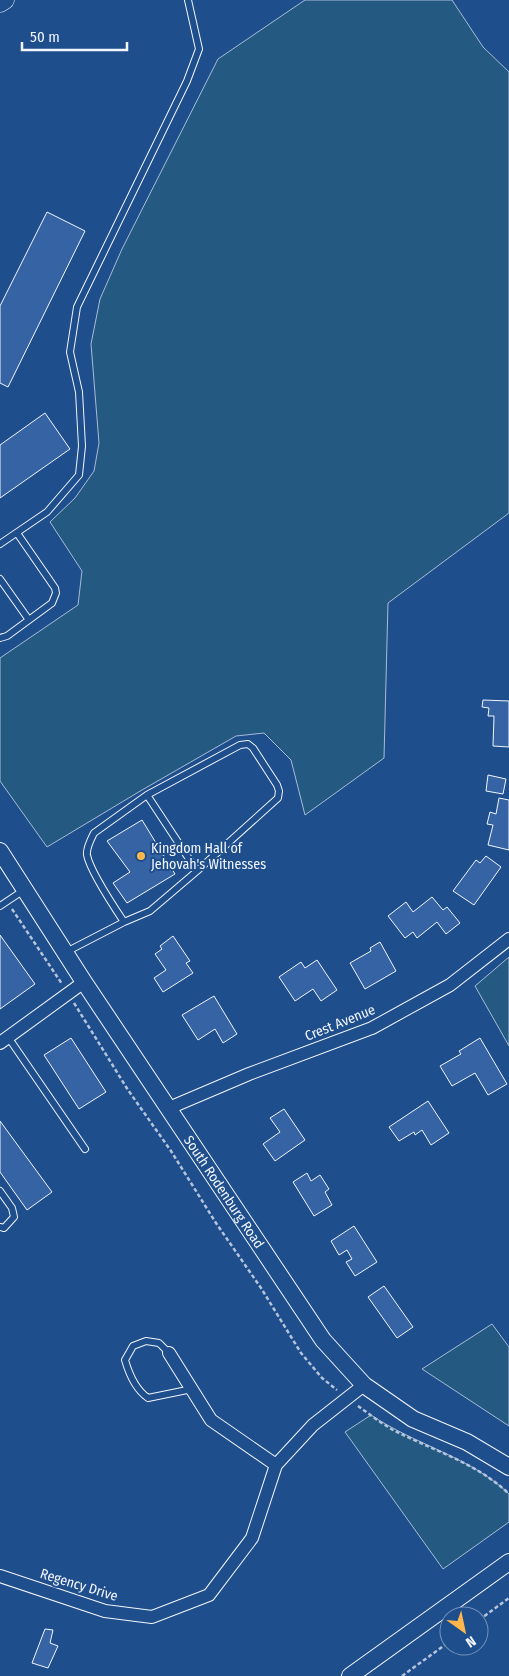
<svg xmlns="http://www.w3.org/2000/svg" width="509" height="1676" viewBox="0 0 509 1676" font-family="'Fira Sans Condensed',sans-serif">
	<rect width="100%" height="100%" fill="#1f4e8c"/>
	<path fill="#245a82" stroke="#a8bbd7" d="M305 0H452L483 47 509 72V513L388 603 384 758 305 815 291 760 264 733 236 736 142 790 47 847 0 781V658L78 605 82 571 50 522 75 498 94 471 99 443 91 344 100 299 122 249 218 59Z
		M509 957V1046L475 986Z
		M492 1324 509 1347V1426L422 1369Z
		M371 1415C414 1444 472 1458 509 1494V1522L443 1569 345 1432Z"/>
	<path fill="#3563a3" stroke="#f2f6ff" d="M47 212 85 231 8 387 0 383V306Z
		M45 413 70 449 0 498V445Z
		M483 700 509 701V747L493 746 494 716H488L489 708 482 707Z
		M488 775 506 779 503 794 486 791Z
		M499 798 509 800V850L488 845 493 825 487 824 490 812 496 814Z
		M142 820 175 874 127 903 113 883 130 872 107 841Z
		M486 856 501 867 474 905 453 891 476 860 480 863Z
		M432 897 443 910 447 907 460 923 446 934 437 922 417 938 413 932 405 938 388 916 406 902 413 912Z
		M0 935 35 984 0 1009Z
		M173 936 190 961 186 963 193 973 163 992 154 978 166 970 155 954 162 949 160 946Z
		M380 942 396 971 365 989 350 963 371 951 370 948Z
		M317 960 337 990 321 1001 313 989 295 1001 279 977 301 962 305 968Z
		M214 996 237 1034 223 1043 215 1029 198 1040 182 1015Z
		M71 1038 106 1092 79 1109 44 1055Z
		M480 1038 507 1084 488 1095 475 1073 452 1086 440 1066 461 1054 459 1051Z
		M428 1101 449 1133 431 1145 422 1130 415 1135 414 1132 399 1141 389 1127Z
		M284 1109 305 1140 275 1161 263 1144 280 1132 270 1118Z
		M0 1121 52 1192 27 1210 0 1172Z
		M307 1173 311 1181 320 1175 329 1189 325 1192 332 1205 314 1216 293 1182Z
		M354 1226 377 1262 355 1276 346 1262 352 1259 347 1250 339 1255 331 1241Z
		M384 1286 413 1327 397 1338 368 1297Z
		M45 1629 53 1630 50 1643 58 1646 48 1668 32 1663Z"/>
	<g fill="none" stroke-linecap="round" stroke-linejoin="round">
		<g stroke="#f2f6ff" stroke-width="8">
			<path id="service" d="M0 544 47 512 79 475 82 446 79 392 70 352 77 307 187 81 199 49 188 0
				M0 579 29 620
				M0 638 7 636 52 603 56 593 55 588 17 533
				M0 906 24 890
				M124 922C114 907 90 871 87 855 86 848 91 839 94 833L147 795
				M66 952 124 922 150 911 197 871 278 798 279 791 277 785 253 748 248 744 240 745 147 795 197 871
				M8 1037 85 1149
				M0 1191 12 1208 14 1217 4 1228 0 1227
				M169 1353 159 1343 146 1341 133 1346 125 1360C129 1374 135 1389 148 1398L192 1389"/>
		</g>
		<g stroke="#f2f6ff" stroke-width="14">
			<path id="minor" d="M0 1043 84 982
				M169 1108 249 1074 372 1028 450 985 509 939
				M169 1353 211 1420 276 1465
				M0 1576 105 1611 152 1617 209 1595 252 1538 276 1465 313 1425 364 1385"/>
		</g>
		<g stroke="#f2f6ff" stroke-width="18">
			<g id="tertiary">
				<path id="s1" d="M0 851 84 982 323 1340 364 1385 413 1419 467 1442 509 1467"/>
				<path d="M350 1676 509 1562"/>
			</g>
		</g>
		<g stroke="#f2f6ff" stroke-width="19">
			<path id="secondary" d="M0 3 5 0"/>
		</g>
		<path stroke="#b3c4dc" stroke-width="2.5" stroke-dasharray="4 2.5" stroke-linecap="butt" d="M12 909 62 984
			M74 1003 128 1090 171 1151 216 1223 261 1288 301 1353 322 1378 337 1390
			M358 1406C369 1414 381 1423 393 1430 432 1450 477 1463 509 1494
			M479 1620 509 1598
			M402 1676 449 1642"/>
		<use href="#service" stroke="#1f4e8c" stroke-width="6"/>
		<use href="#minor" stroke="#1f4e8c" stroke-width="12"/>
		<use href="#tertiary" stroke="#1f4e8c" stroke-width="16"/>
		<use href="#secondary" stroke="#1f4e8c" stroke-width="18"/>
	</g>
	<circle fill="#ffb74d" stroke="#1f4e8c" stroke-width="2" cx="141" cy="856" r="5"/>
	<g text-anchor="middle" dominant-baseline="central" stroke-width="4" stroke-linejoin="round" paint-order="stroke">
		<g font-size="14" fill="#f2f6ff" stroke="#1f4e8c" text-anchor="start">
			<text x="151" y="848">Kingdom Hall of<tspan x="151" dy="16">Jehovah's Witnesses</tspan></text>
		</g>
		<g font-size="14" fill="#f2f6ff" stroke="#1f4e8c">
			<text transform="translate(340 1023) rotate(-22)">Crest Avenue</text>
			<text stroke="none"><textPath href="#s1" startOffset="408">South Rodenburg Road</textPath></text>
			<text transform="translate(79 1585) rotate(17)">Regency Drive</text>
		</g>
	</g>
	<g transform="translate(464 1631) rotate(147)"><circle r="24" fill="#1f4e8c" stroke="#7391ba"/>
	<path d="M0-4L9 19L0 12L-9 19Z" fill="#ffb74d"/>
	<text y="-8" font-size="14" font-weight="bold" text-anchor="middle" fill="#f2f6ff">N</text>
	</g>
	<path d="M22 42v8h105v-8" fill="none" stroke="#f2f6ff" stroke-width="2.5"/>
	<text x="30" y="42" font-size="15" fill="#f2f6ff" stroke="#1f4e8c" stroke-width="4" paint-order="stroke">50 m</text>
</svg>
